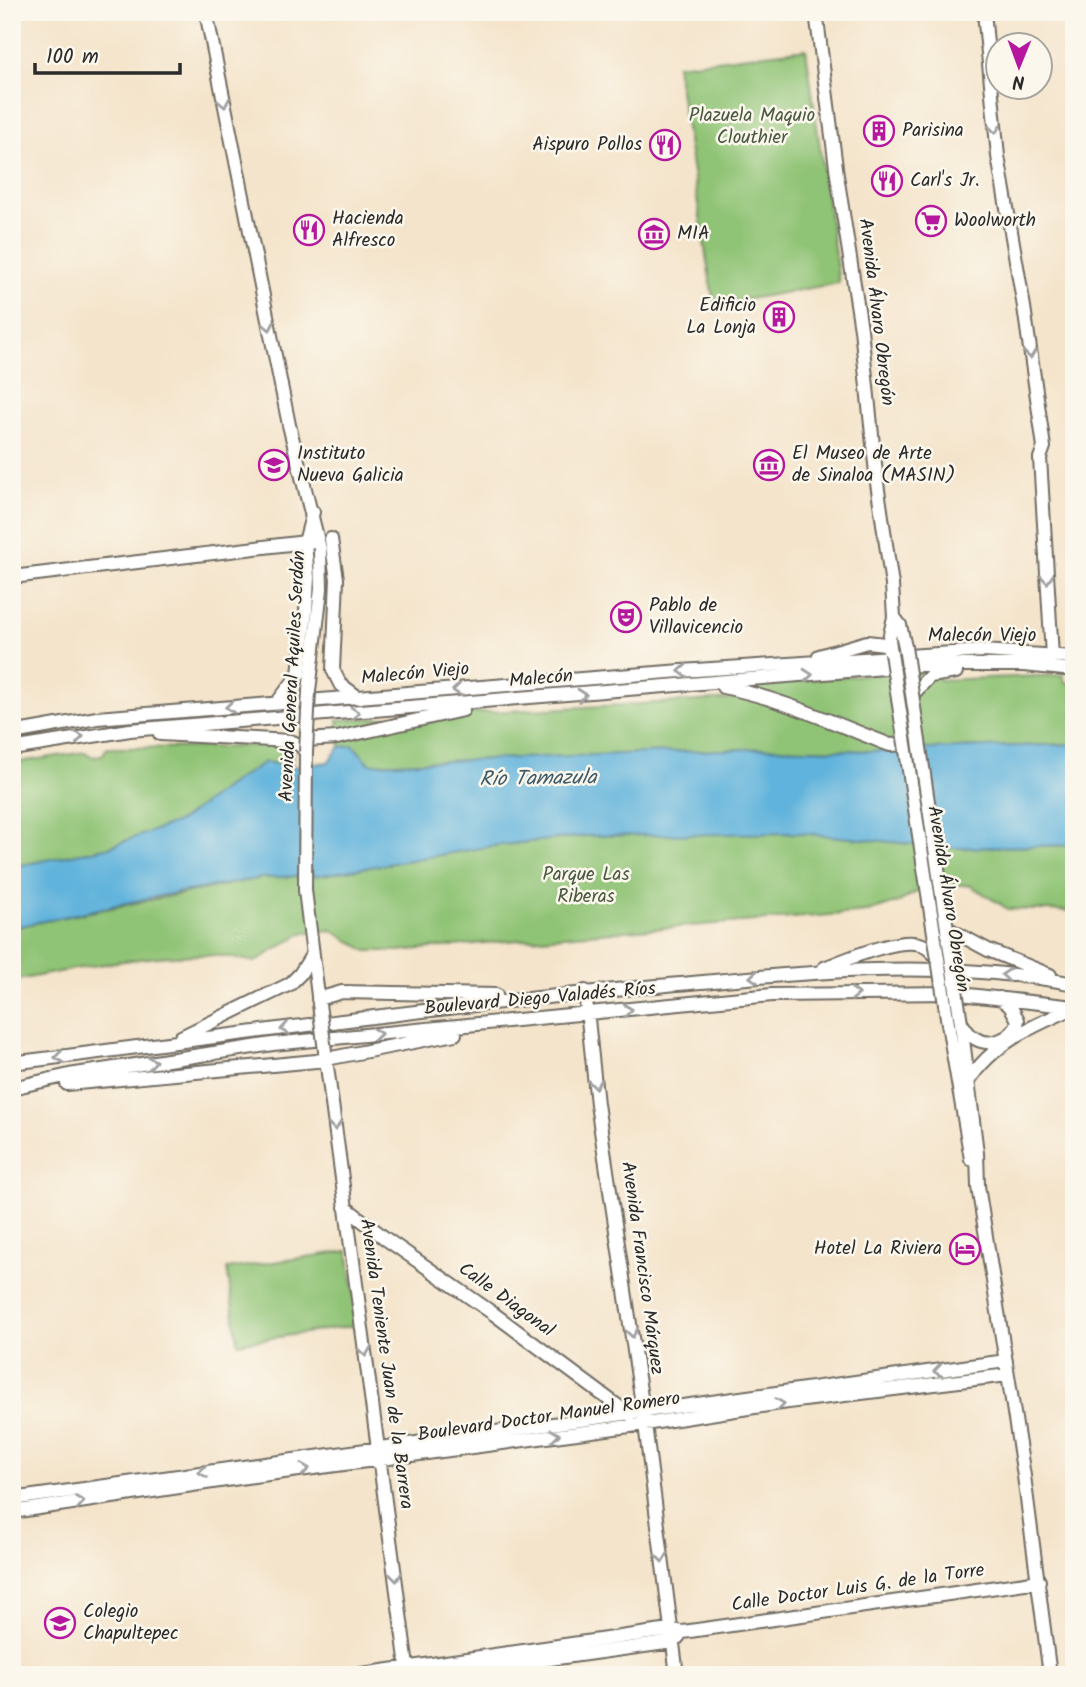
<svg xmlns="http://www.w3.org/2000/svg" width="1086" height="1687" viewBox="0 0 1086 1687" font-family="Kalam,sans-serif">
	<rect width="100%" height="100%" fill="#fbf7ec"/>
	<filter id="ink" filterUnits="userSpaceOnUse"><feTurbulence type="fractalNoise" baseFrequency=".0143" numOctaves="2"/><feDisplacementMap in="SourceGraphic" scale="14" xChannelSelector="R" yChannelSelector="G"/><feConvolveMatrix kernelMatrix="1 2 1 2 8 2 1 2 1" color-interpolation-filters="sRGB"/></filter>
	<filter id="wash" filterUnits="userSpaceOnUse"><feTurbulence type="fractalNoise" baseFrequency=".00686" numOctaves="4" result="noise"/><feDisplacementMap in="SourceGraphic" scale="28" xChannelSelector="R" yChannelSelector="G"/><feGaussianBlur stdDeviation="1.57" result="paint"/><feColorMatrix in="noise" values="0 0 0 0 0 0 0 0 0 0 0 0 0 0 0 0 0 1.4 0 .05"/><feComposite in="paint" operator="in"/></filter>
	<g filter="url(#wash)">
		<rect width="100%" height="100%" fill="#f4e4cb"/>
		<path fill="#8fc375" stroke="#5d7750" stroke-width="2" d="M806 49 839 283 714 305 676 65Z
			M932 668 940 680 1063 675 1065 682 1074 685V744L870 751 772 748 369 764 353 746 340 747 338 720 735 699 756 685Z
			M293 742 292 767 265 762 235 781 180 821 106 848 12 867V763L85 752 93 757 102 755 107 748 228 747Z
			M689 833H799L954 848 1074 845V911L1008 909 971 886 963 885H934L922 889 899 902 868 912 574 935 399 951H367L331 930 302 933 255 962C239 959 223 955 207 955 141 954 76 969 12 981V928L25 925 261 878 322 875 492 846 586 836Z
			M348 1251 359 1325 238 1343 227 1269Z"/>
		<path fill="#60b3dc" stroke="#466f84" stroke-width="2" d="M1074 744V845L954 848 799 833 586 836 492 846 322 875 261 878 154 897 12 928V867L106 848 180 821 235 781 265 762 292 767 328 762 340 747 353 745 370 764 772 748 870 751Z"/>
	</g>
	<g filter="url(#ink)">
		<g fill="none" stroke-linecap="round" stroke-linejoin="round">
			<g stroke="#716c63" stroke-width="16">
				<path id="secondary" d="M206 12 289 425 320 549 321 589 309 691
					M816 12 837 175 861 329 877 483 892 585 894 617 889 639 891 653
					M984 12 998 156 1024 307 1044 447 1040 458 1052 656
					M12 577 314 541
					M894 617 900 625 905 647
					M306 752 305 890 320 1012
					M947 928 988 950 1050 975
					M824 968C845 960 898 937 920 944 927 946 932 952 937 957
					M585 991 597 1104 645 1424 677 1675
					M318 999 342 992 496 995
					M961 1023 977 1153 978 1186 1024 1476 1050 1675
					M948 1024 971 1159
					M962 1024C965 1028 968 1034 973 1037 989 1049 1015 1039 1018 1020L1010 1006 1000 998
					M181 1037 290 984 300 974 312 955
					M325 1051 408 1674
					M12 1063C227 1036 441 1006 657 986 795 974 936 957 1074 984
					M968 1082C991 1044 1034 1025 1074 1008
					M67 1084 316 1061 455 1034
					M12 1088 69 1075 273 1044 772 995 952 993 1074 1007
					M345 1207 386 1239 494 1314 630 1415
					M12 1499 1006 1361
					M12 1512 246 1477 645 1424 788 1402 1008 1375
					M355 1675 648 1633 671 1630 683 1632 1039 1581
					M435 1675 673 1642 679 1636"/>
			</g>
			<g stroke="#716c63" stroke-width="16">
				<path id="primary" d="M331 539 337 579 333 670 340 684 359 698
					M819 656 867 642 885 644 890 650
					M723 687C781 698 835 724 890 745L905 744
					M912 695 930 676 956 672
					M277 703 299 674 306 611 308 578 305 542 313 512
					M12 733 97 718 681 671 983 651 1074 657
					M160 734 290 741 300 745 306 752
					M306 740 337 738 463 710
					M12 749 130 730 921 665H1024L1074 670"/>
			</g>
			<use href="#secondary" stroke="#fff" stroke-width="12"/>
			<use href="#primary" stroke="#fff" stroke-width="12"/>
			<g stroke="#716c63" stroke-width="16" stroke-linecap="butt">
				<path id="secondary-bridge" d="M905 647 961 1023
					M891 653 948 1024
					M306 752 309 691
					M320 1012 325 1051"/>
			</g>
			<use href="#secondary-bridge" stroke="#fff" stroke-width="12"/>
		</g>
		<defs><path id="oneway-chevron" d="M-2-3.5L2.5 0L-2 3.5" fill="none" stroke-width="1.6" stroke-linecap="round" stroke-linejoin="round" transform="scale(1.75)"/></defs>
		<g stroke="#a0a0a0">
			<use href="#oneway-chevron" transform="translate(224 103) rotate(79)"/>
			<use href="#oneway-chevron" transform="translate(995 129) rotate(84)"/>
			<use href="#oneway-chevron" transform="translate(269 326) rotate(79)"/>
			<use href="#oneway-chevron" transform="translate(1030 354) rotate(83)"/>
			<use href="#oneway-chevron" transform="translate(1047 579) rotate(86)"/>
			<use href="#oneway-chevron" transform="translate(683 671) rotate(176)"/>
			<use href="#oneway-chevron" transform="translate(808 675) rotate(-5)"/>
			<use href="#oneway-chevron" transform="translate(457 690) rotate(175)"/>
			<use href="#oneway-chevron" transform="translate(582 695) rotate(-5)"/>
			<use href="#oneway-chevron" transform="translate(230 707) rotate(175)"/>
			<use href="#oneway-chevron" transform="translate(355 713) rotate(-4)"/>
			<use href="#oneway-chevron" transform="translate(79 737) rotate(-8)"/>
			<use href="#oneway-chevron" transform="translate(1006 975) rotate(-175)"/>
			<use href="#oneway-chevron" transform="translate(754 977) rotate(176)"/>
			<use href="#oneway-chevron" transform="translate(855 994) rotate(-1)"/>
			<use href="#oneway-chevron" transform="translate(628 1010) rotate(-6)"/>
			<use href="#oneway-chevron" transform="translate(285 1029) rotate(171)"/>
			<use href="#oneway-chevron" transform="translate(377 1034) rotate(-5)"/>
			<use href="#oneway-chevron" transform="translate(59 1057) rotate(173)"/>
			<use href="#oneway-chevron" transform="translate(152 1062) rotate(-10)"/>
			<use href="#oneway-chevron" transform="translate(595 1084) rotate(83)"/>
			<use href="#oneway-chevron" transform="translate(335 1126) rotate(84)"/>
			<use href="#oneway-chevron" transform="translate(632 1333) rotate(82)"/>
			<use href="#oneway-chevron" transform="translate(365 1352) rotate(82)"/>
			<use href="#oneway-chevron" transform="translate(938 1371) rotate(172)"/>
			<use href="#oneway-chevron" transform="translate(780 1404) rotate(-8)"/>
			<use href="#oneway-chevron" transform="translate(555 1435) rotate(-7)"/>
			<use href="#oneway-chevron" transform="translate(305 1469) rotate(-7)"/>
			<use href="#oneway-chevron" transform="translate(203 1472) rotate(172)"/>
			<use href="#oneway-chevron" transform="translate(80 1502) rotate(-9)"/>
			<use href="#oneway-chevron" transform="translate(662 1558) rotate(83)"/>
			<use href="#oneway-chevron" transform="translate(396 1577) rotate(83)"/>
		</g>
	</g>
	<defs>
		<g id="building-ring" transform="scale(1.575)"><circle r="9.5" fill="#fbf7ec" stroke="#b5179e" stroke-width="1.5"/><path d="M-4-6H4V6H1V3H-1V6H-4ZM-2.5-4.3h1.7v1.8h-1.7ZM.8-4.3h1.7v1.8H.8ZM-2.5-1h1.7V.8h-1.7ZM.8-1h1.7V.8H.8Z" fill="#b5179e"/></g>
		<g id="restaurant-ring" transform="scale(1.575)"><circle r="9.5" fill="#fbf7ec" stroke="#b5179e" stroke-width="1.5"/><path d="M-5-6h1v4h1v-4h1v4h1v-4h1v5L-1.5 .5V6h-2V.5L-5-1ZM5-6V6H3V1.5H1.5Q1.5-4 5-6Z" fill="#b5179e"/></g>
		<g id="supermarket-ring" transform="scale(1.575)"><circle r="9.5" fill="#fbf7ec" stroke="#b5179e" stroke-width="1.5"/><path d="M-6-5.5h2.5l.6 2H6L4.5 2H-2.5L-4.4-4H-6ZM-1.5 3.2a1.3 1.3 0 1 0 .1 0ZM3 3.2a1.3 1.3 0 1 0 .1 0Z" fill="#b5179e"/></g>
		<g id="museum-ring" transform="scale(1.575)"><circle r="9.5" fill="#fbf7ec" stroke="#b5179e" stroke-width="1.5"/><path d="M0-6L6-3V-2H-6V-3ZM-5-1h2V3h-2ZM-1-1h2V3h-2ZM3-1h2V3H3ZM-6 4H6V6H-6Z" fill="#b5179e"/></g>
		<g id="university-ring" transform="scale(1.575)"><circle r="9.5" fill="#fbf7ec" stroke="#b5179e" stroke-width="1.5"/><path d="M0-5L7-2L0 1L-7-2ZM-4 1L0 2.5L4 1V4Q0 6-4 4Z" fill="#b5179e"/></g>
		<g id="theatre-ring" transform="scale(1.575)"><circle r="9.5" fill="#fbf7ec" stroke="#b5179e" stroke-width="1.5"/><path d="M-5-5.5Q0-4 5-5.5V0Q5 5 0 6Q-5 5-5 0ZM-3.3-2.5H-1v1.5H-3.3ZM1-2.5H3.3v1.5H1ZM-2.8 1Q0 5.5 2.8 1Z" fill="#b5179e"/></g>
		<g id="hotel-ring" transform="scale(1.575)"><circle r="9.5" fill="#fbf7ec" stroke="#b5179e" stroke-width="1.5"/><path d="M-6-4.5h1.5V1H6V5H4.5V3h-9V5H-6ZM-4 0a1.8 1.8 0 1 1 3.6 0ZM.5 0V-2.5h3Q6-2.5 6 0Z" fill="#b5179e"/></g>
		<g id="school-ring" transform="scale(1.575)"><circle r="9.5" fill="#fbf7ec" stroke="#b5179e" stroke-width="1.5"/><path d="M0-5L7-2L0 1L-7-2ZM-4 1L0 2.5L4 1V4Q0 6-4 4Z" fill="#b5179e"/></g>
	</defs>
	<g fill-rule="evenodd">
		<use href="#building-ring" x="879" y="131"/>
		<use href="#restaurant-ring" x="665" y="145"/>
		<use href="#restaurant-ring" x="887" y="181"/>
		<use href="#supermarket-ring" x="931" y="221"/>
		<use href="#restaurant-ring" x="309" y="230"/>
		<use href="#museum-ring" x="654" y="234"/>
		<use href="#building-ring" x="779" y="317"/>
		<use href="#university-ring" x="274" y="465"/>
		<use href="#museum-ring" x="769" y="465"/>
		<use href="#theatre-ring" x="626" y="617"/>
		<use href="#hotel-ring" x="965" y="1249"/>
		<use href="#school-ring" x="60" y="1623"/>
	</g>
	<g text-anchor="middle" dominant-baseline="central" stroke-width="5" stroke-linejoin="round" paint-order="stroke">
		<g font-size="19" fill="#495941" stroke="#fbf7ec">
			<text x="752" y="116">Plazuela Maquio<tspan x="752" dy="22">Clouthier</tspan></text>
			<text x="586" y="875">Parque Las<tspan x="586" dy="22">Riberas</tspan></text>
		</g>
		<g font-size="19" fill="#2b2b2b" stroke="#fbf7ec" text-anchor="start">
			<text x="902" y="131">Parisina</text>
			<text x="642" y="145" text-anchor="end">Aispuro Pollos</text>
			<text x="910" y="181">Carl's Jr.</text>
			<text x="332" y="219">Hacienda<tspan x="332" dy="22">Alfresco</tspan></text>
			<text x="954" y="221">Woolworth</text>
			<text x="677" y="234">MIA</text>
			<text x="756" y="306" text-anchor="end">Edificio<tspan x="756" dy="22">La Lonja</tspan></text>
			<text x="297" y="454">Instituto<tspan x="297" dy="22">Nueva Galicia</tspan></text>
			<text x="792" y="454">El Museo de Arte<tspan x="792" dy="22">de Sinaloa (MASIN)</tspan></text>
			<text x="649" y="606">Pablo de<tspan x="649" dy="22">Villavicencio</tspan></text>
			<text x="942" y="1249" text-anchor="end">Hotel La Riviera</text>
			<text x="83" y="1612">Colegio<tspan x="83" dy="22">Chapultepec</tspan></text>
		</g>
		<g font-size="19" fill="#2b2b2b" stroke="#fbf7ec">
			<text transform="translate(876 312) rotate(83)">Avenida Álvaro Obregón</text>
			<text x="982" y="636">Malecón Viejo</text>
			<text transform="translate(415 674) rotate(-5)">Malecón Viejo</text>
			<text transform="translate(293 676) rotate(-87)">Avenida General Aquiles Serdán</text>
			<text transform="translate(541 679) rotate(-5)">Malecón</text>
			<text transform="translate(948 899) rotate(81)">Avenida Álvaro Obregón</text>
			<text transform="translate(540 999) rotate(-5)">Boulevard Diego Valadés Ríos</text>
			<text transform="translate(642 1268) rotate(82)">Avenida Francisco Márquez</text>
			<text transform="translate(506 1300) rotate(36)">Calle Diagonal</text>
			<text transform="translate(386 1364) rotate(82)">Avenida Teniente Juan de la Barrera</text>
			<text transform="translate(549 1417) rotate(-8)">Boulevard Doctor Manuel Romero</text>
			<text transform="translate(858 1588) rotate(-8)">Calle Doctor Luis G. de la Torre</text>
		</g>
		<g font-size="21" font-style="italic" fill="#3e5b69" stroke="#fbf7ec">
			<text transform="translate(538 779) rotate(-1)">Río Tamazula</text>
		</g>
	</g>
	<rect width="1086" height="1687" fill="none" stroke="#fbf7ec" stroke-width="42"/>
	<g transform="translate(1019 66) rotate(181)"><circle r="33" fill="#fbf7ec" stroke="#a8a59f" stroke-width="2"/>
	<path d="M0-5L12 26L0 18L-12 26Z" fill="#b5179e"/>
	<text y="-10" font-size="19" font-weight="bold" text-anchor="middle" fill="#2b2b2b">N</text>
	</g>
	<path d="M35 63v10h145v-10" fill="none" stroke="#2b2b2b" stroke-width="3.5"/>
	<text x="46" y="63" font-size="21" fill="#2b2b2b" stroke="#fbf7ec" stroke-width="5" paint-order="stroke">100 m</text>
</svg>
